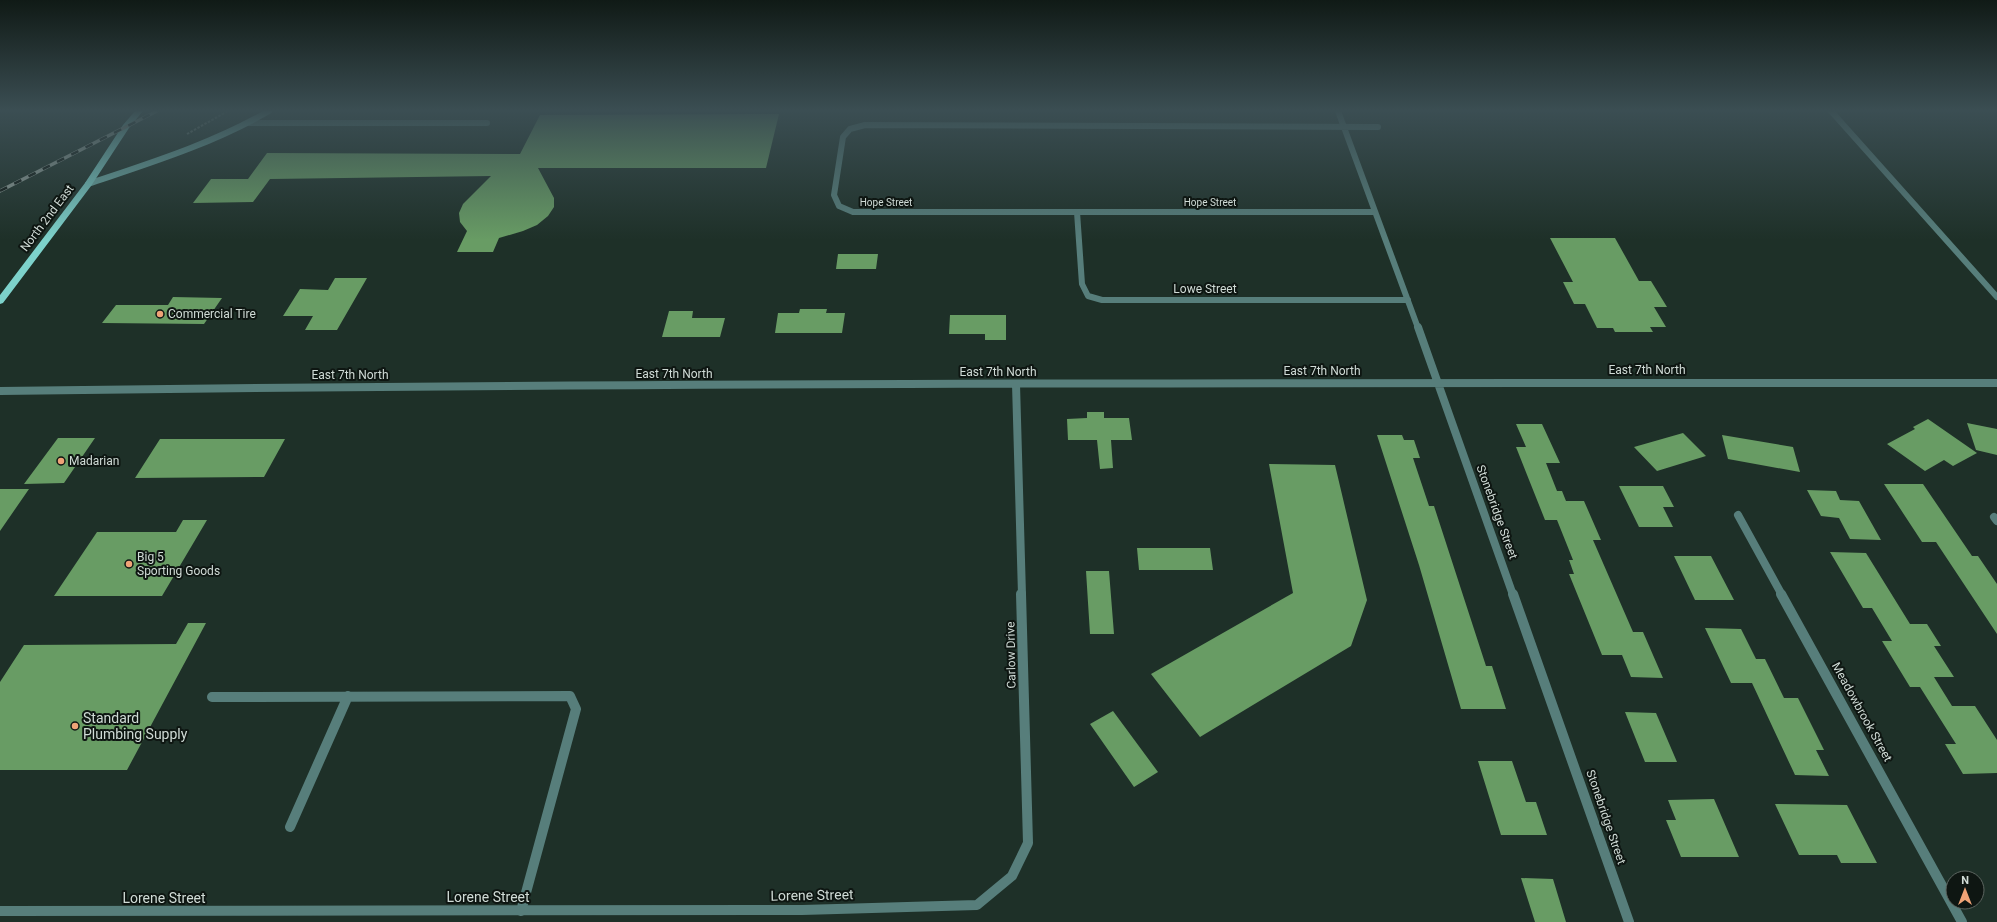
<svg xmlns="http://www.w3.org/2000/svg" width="1997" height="922" viewBox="0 0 1997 922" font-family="Roboto,sans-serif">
	<rect width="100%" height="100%" fill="#1e3028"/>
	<path fill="#689c64" d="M779 114 766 168H538L554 198V207L548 216 537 225 523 231 499 238 493 252H457L467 231 460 222 459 213 463 204 491 176 270 179 253 202 193 203 211 179H248L267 153 520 154 540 115Z
		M1550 238H1615L1639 281H1651L1667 307H1654L1666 327H1650L1653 332H1615L1613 328H1597L1585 304H1574L1563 282H1573Z
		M838 254H878L876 269H836Z
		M335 278H367L337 330H305L313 316H283L300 289 328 290Z
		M173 297 222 298 204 324 102 323 116 305H168Z
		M800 309H827L826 313H845L842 333H775L778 313H799Z
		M669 311H693L692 318H725L720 337H662Z
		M950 315H1006V340H985V334H949Z
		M1087 412H1104V418H1129L1132 440H1111L1113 468 1100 469 1097 440H1068L1067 419 1087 418Z
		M1928 419 1977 453 1953 466 1944 460 1925 471 1887 444 1915 429 1913 427Z
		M1967 423 1997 429V455L1976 450Z
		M1516 424H1542L1560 463H1546L1557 491H1562L1566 501H1584L1601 540H1593L1633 632H1643L1663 678 1631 677 1622 655H1602L1569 574H1574L1569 560H1573L1557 520H1545L1516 447H1526Z
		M1683 433 1706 456 1657 471 1634 447Z
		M1377 435H1402L1404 440H1414L1420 458H1413L1429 506H1434L1486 666H1492L1506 709H1461L1419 565Z
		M1722 435 1793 447 1800 472 1728 459Z
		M58 438H95L64 483 24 484Z
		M160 439H285L264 477 135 478Z
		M1269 464 1335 465 1367 600 1351 646 1200 737 1151 674 1293 593Z
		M1884 484H1923L1972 556H1978L1997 584V634L1936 542H1922Z
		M1619 486H1663L1674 507H1663L1673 527H1639Z
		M0 489H29L0 531Z
		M1807 490 1836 491 1840 500 1859 501 1881 540 1850 539 1839 518 1821 516Z
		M183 520H207L162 596H54L97 532H176Z
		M1137 548H1210L1213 570H1139Z
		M1830 552 1866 553 1910 624H1927L1941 646H1934L1954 677H1934L1952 706H1975L1997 740V773L1963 774 1945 744H1956L1920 687H1910L1882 641H1892L1872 608H1863Z
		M1674 556H1711L1734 600H1695Z
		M1086 571H1109L1114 634H1090Z
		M188 623H206L127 770H0V682L24 645 176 644Z
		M1705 628 1741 629 1756 659H1765L1784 698H1798L1824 750H1816L1829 776 1795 775 1752 683H1731Z
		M1113 711 1158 772 1134 787 1090 724Z
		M1625 712 1656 713 1677 762H1645Z
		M1478 761H1512L1526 802H1536L1547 835H1501Z
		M1714 799 1739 857H1681L1666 820H1676L1668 800Z
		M1775 804 1847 805 1877 863H1841L1837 855H1799Z
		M1521 878 1553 879 1566 922H1535Z"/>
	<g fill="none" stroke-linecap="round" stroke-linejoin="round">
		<path stroke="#6a7972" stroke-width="2" stroke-dasharray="2.5 1.5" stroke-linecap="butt" d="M187 134 228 111"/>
		<path stroke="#577e7b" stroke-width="6" d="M1831 111 1997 297"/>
		<path stroke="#577e7b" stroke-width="10" d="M212 697 570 696 576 709 521 911
			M290 827 348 696"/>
		<path stroke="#577e7b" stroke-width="6" d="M1338 111 1418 328
			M249 123H487
			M1077 212 1082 284 1088 296 1102 300H1408
			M1375 212H853L839 206 834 195 843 137 850 129 865 125 1378 127"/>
		<path stroke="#577e7b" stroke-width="8" d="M1418 327 1513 595
			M1016 384 1022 595
			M0 391C666 382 1331 383 1997 383
			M1738 515 1782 595
			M1994 517 1997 521"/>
		<path stroke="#577e7b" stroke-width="10" d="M1513 594 1629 922
			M1781 594 1962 922
			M0 911 802 910 977 905 1012 876 1028 843 1021 594"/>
		<path stroke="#6daea8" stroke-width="6" d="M88 184C150 163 212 144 269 111"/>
		<path fill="#7dd2cb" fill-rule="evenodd" d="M135 111H143L129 128 91 186 3 303 0 304V295L85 183 123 125Z"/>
		<g stroke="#93a09a" stroke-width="3.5">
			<path id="rail" d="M0 191 157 111"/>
		</g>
		<use href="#rail" stroke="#0e1612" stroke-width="2.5" stroke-dasharray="8" stroke-linecap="butt"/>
	</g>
	<linearGradient id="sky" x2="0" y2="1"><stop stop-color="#101a16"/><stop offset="0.46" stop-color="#3b4e53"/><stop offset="1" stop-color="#3b4e53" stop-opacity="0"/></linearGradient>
	<rect width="1997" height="240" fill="url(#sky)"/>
	<g fill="#efa377" stroke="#0e1612" stroke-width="1.5">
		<circle cx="160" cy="314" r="4"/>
		<circle cx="61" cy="461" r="4"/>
		<circle cx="129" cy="564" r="4"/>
		<circle cx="75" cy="726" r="4"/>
	</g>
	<g text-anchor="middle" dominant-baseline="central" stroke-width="4" stroke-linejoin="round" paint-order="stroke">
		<g font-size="10" fill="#d0dbd6" stroke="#0e1612">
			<text x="886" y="202">Hope Street</text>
			<text x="1210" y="202">Hope Street</text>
		</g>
		<g font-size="12" fill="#d0dbd6" stroke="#0e1612">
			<text transform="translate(47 218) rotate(-53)">North 2nd East</text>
			<text x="1205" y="289">Lowe Street</text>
			<text x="1647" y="370">East 7th North</text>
			<text x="1322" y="371">East 7th North</text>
			<text x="998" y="372">East 7th North</text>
			<text x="674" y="374">East 7th North</text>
			<text x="350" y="375">East 7th North</text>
			<text transform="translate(1497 512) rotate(70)">Stonebridge Street</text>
			<text transform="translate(1011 655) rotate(-91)">Carlow Drive</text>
			<text transform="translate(1862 712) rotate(61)">Meadowbrook Street</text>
			<text transform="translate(1606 817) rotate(71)">Stonebridge Street</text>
		</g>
		<g font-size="12" fill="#d0dbd6" stroke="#0e1612" text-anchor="start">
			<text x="168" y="314">Commercial Tire</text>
			<text x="69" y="461">Madarian</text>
			<text x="137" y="557">Big 5<tspan x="137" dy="14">Sporting Goods</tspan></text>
		</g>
		<g font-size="14" fill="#d0dbd6" stroke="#0e1612" text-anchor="start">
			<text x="83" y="718">Standard<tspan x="83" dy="16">Plumbing Supply</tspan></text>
		</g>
		<g font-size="14" fill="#d0dbd6" stroke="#0e1612">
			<text transform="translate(812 895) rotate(-1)">Lorene Street</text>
			<text x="488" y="897">Lorene Street</text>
			<text x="164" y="898">Lorene Street</text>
		</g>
	</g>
	<g transform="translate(1965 890)"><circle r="19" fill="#0e1612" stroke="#5c6560"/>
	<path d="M0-3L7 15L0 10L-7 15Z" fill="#efa377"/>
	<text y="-6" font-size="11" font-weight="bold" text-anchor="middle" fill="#d0dbd6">N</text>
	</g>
</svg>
